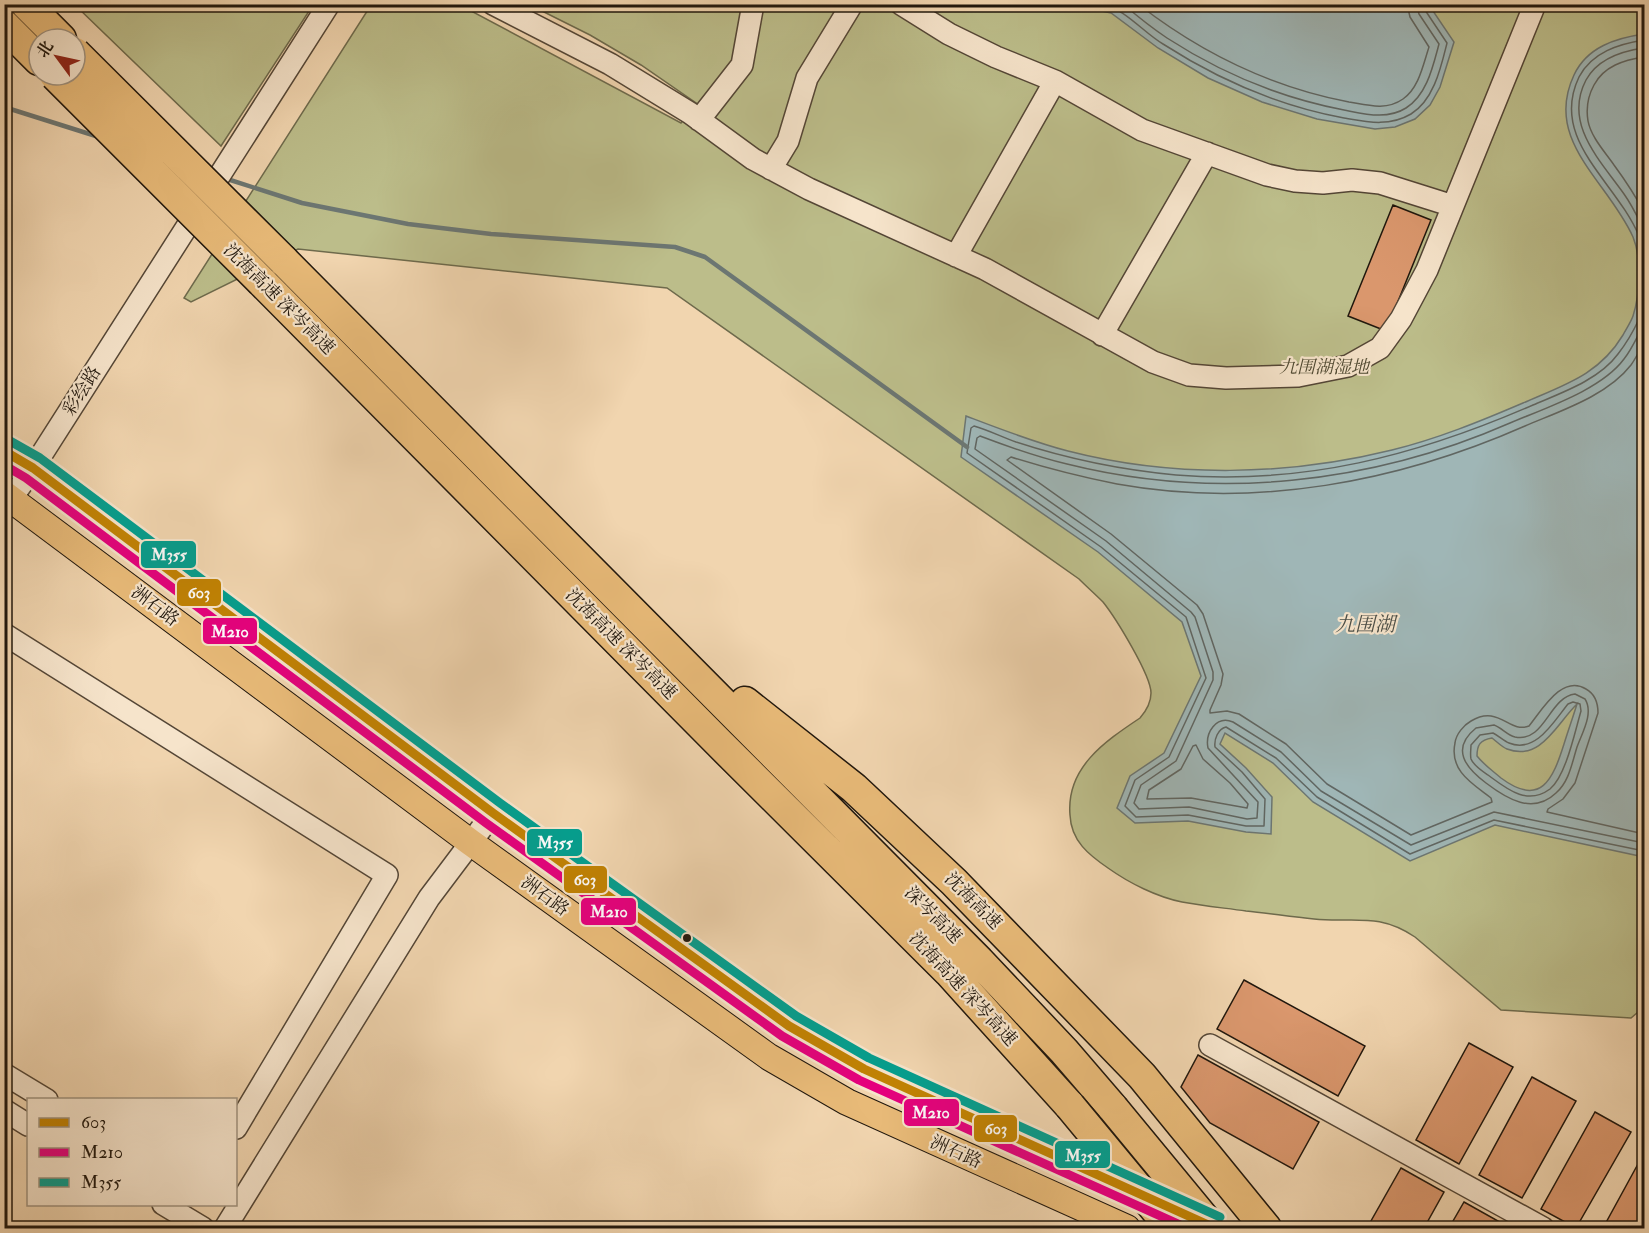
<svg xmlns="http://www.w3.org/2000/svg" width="1649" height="1233" viewBox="0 0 1649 1233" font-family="'IM FELL Double Pica','Noto Serif SC',serif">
	<rect width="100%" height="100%" fill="#f1d5af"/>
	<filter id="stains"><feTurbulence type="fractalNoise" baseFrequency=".00333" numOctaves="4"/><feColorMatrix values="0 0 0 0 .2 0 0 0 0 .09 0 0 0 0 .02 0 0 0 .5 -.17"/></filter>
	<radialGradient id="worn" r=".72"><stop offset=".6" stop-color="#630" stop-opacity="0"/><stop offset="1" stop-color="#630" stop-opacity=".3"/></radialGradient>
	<path fill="#bcbd8a" stroke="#6e6a4c" stroke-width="1.5" d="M75 5H313L221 146Z
		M371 5H460L681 123 696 103 641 65 590 35 530 5H1644V1007L1631 1018 1501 1010 1415 937C1378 912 1354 923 1314 919 1291 917 1268 913 1246 911 1225 908 1203 906 1182 902 1157 897 1129 883 1108 868 1089 855 1071 841 1070 815 1066 768 1104 742 1140 718 1147 710 1151 703 1151 693 1151 675 1115 617 1103 602 1095 594 1087 587 1079 579L667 288 298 249 191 302 184 298Z"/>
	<path fill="#9fb6b6" stroke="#6c7672" stroke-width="1.5" fill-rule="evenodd" d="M1074 5H1429L1454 42 1440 87 1430 105 1415 119 1395 127 1375 129 1317 119 1262 102 1208 78 1158 48 1111 13Z
		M1644 34V857L1495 825 1410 861 1313 802 1273 763 1225 733 1220 744 1246 768 1272 797 1271 834 1246 832 1188 821 1135 823 1117 808 1130 776 1164 753 1201 676 1182 622 1098 552 961 457 966 416C1000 429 1033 442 1068 451 1173 478 1287 476 1392 450 1437 439 1481 421 1523 403 1564 385 1599 375 1623 335 1626 329 1631 322 1633 316 1640 294 1642 259 1633 237 1608 181 1543 141 1574 75 1587 47 1616 38 1644 34ZM1577 704C1573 717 1568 731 1564 744 1553 779 1541 808 1501 778 1493 771 1484 765 1477 756 1477 745 1480 740 1492 738 1496 741 1502 747 1507 749 1541 762 1557 723 1577 704Z"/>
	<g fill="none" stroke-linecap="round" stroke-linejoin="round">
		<path stroke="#606662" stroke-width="1.5" d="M1103 4C1126 10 1143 32 1163 44 1219 80 1279 106 1344 118 1367 122 1389 127 1411 114 1434 100 1441 67 1447 43L1425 10 1424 4
			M1123 4C1137 16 1152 28 1167 38 1221 73 1281 98 1344 110 1365 114 1387 120 1406 108 1427 95 1433 66 1439 44L1419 14 1416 4
			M1138 4C1201 53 1271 87 1349 102 1367 105 1386 111 1403 99 1419 88 1423 65 1429 47L1410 17 1407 4
			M1644 40C1619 44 1592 52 1579 77 1549 140 1616 181 1639 236 1643 245 1643 257 1644 267
			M1644 48C1622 51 1598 58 1586 80 1563 124 1600 160 1624 194 1632 205 1638 218 1644 230
			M1644 57C1624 60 1604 66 1594 85 1588 96 1586 109 1588 121 1591 137 1605 152 1614 165 1625 180 1635 195 1644 212
			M1644 288C1643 298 1642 309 1639 319 1634 330 1625 345 1618 354 1599 380 1561 393 1533 405 1416 456 1304 485 1176 475 1122 470 1068 459 1016 442 1002 437 988 430 974 426L971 428 967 453 1101 547 1186 617 1206 678 1169 757 1135 780 1125 806 1136 817 1188 815 1246 826H1264L1265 799 1242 772 1215 747C1214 739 1218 729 1226 727L1276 758 1317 797 1410 854 1494 820 1644 851
			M1644 324C1638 335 1632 349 1624 359 1601 390 1545 408 1510 423 1371 484 1215 501 1067 464 1037 457 1009 447 980 436L977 438 975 449 1106 541 1191 612 1195 617 1213 672V680L1176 761 1141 785 1134 803 1139 809 1189 807 1247 819 1257 818 1258 802 1208 748C1205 733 1216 715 1233 722L1281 752 1321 791 1411 845 1494 812 1644 843
			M1644 342C1640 350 1636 358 1631 365 1607 396 1560 411 1525 426 1398 482 1256 509 1117 484 1081 477 1046 468 1011 457L1007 460 1111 534 1197 605 1203 614 1223 674 1221 685 1210 710V713L1227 711 1239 714 1286 744 1327 784 1411 835 1492 802 1491 798C1473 784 1449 771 1455 743 1456 734 1464 725 1471 721 1499 704 1509 734 1529 726 1542 710 1562 674 1586 689 1595 694 1598 703 1598 713L1575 783 1563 799 1548 809 1547 812 1644 834
			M1575 694 1585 699C1594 713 1582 733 1577 747 1572 763 1569 782 1556 793 1533 815 1507 799 1486 783 1466 768 1450 749 1476 728L1494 725C1502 728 1507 735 1515 737 1545 743 1549 697 1575 694Z
			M1573 702 1580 704 1581 711C1575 731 1566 776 1550 789 1527 806 1507 789 1488 775 1482 771 1474 766 1471 759 1470 755 1471 749 1471 745L1480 735 1493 733C1499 736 1504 741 1509 743 1536 754 1554 721 1568 704Z
			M1196 745 1203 759 1230 783 1248 804 1247 808 1191 798 1147 799 1149 790 1181 769 1193 746Z"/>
		<path stroke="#6c7672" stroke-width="4.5" d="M4 107 99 137
			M224 178 302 203 408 224 491 234 675 247 705 257 967 447"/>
	</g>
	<path fill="#da976d" stroke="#20170d" stroke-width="1.5" d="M1393 205 1431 220 1386 331 1348 316Z
		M1244 980 1365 1046 1338 1096 1217 1029Z
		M1469 1043 1513 1067 1459 1164 1416 1140Z
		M1198 1055 1319 1122 1293 1169 1210 1123 1181 1087Z
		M1532 1077 1576 1101 1522 1198 1479 1175Z
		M1595 1112 1631 1132 1576 1228 1541 1209Z
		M1644 1153V1228H1603Z
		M1401 1168 1444 1192 1424 1228H1367Z
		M1464 1202 1507 1226 1506 1228H1449Z"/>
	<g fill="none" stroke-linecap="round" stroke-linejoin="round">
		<g stroke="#544636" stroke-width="24">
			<path id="minor" d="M493 4 610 64 690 113 753 159 809 189 985 269 1153 362 1189 375 1226 378 1298 376 1348 366 1380 348 1401 319 1427 270 1535 4
				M901 4 949 34 996 57 1055 81 1142 130 1267 175 1295 181 1323 183 1352 180 1380 183 1453 206
				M699 120 742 65 753 4
				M771 169 788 141 807 78 852 4
				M956 256 1055 81
				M1102 335 1207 153
				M4 509 33 468 329 4
				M4 634 387 875 236 1128
				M1210 1045 1543 1228
				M4 1074 47 1100
				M4 1110 28 1125
				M163 1204 203 1228
				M225 1228 429 898 493 813"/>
		</g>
		<g stroke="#20170d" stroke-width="28">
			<path id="major" d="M4 451 33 468 493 813 789 1026 864 1069 1209 1226
				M4 494 470 842 769 1057 847 1102 1127 1228"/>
		</g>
		<g stroke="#20170d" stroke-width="33">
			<path id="highway" d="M26 4 61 39
				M4 25 39 60
				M283 260 979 961 1064 1051 1113 1108
				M262 282 720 744 949 972 1070 1106
				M745 702 854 788 954 882 1142 1076 1266 1228"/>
		</g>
		<use href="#minor" stroke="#f6e4cb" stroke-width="21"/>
		<use href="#major" stroke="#e8ba78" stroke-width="26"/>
		<use href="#highway" stroke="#e8ba78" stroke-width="30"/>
		<g stroke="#20170d" stroke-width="33" stroke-linecap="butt">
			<path id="highway-bridge" d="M75 53 283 260
				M55 75 262 282
				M1070 1106 1171 1228
				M1113 1108 1212 1228"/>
		</g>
		<use href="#highway-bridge" stroke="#e8ba78" stroke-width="30"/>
		<g stroke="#f6e4cb" stroke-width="14">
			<path id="bus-1" d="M4 451 33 468 493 813 789 1026 864 1069 1215 1228"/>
		</g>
		<g stroke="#f6e4cb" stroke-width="14">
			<path id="bus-2" d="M4 465 26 478 486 823 782 1036 859 1080 1187 1228"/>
		</g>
		<g stroke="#f6e4cb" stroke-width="14">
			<path id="bus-3" d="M10 441 40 458 500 803 796 1016 869 1058 1220 1217"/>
		</g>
		<use href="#bus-1" stroke="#c18203" stroke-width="9"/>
		<use href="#bus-2" stroke="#e5007d" stroke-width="9"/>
		<use href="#bus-3" stroke="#049e8e" stroke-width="9"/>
	</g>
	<circle fill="#20170d" stroke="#f6e4cb" stroke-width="2" cx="687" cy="938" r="5"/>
	<g text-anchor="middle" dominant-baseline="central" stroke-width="4.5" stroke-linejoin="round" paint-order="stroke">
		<g font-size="18" fill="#20170d" stroke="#f6e4cb">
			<text transform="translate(279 299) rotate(45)">沈海高速 深岑高速</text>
			<text transform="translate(82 391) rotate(-58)">彩绘路</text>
			<text transform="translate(155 606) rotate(37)">洲石路</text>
			<text transform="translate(621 644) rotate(45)">沈海高速 深岑高速</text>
			<text transform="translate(545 896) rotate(36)">洲石路</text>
			<text transform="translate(973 901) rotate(45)">沈海高速</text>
			<text transform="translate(933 915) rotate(45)">深岑高速</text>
			<text transform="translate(963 989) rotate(47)">沈海高速 深岑高速</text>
			<text transform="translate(956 1152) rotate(24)">洲石路</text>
		</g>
		<g font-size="18" font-style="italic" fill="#4f4932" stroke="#f6e4cb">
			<text x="1324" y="367">九围湖湿地</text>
		</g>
		<g font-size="20" font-style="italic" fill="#4c4f48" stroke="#f6e4cb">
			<text x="1365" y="624">九围湖</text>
		</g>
	</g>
	<g stroke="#f6e4cb" stroke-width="2">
		<rect x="140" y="540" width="57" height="29" rx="6" fill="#049e8e"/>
		<rect x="176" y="578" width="46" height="29" rx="6" fill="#c18203"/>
		<rect x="202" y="617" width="56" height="28" rx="6" fill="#e5007d"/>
		<rect x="526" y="828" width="57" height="29" rx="6" fill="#049e8e"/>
		<rect x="563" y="865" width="45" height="29" rx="6" fill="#c18203"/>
		<rect x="580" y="897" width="57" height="29" rx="6" fill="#e5007d"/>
		<rect x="903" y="1098" width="57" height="29" rx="6" fill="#e5007d"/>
		<rect x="973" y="1114" width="45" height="29" rx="6" fill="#c18203"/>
		<rect x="1054" y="1140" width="57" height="29" rx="6" fill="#049e8e"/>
	</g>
	<g font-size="16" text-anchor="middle" font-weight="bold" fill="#fff">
		<text x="169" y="560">M355</text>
		<text x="199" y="598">603</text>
		<text x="230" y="637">M210</text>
		<text x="555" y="848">M355</text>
		<text x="585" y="885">603</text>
		<text x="609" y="917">M210</text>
		<text x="931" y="1118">M210</text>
		<text x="996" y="1134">603</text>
		<text x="1083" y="1161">M355</text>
	</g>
	<rect width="1649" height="1233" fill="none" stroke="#f1d5af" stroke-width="24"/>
	<rect x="6" y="6" width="1637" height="1221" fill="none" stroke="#20170d" stroke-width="3"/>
	<rect x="12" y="12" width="1625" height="1209" fill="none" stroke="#20170d" stroke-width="1.5"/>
	<rect x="27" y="1098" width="210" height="108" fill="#f6e4cb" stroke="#a0927f" stroke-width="1.5"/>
	<rect x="39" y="1118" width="30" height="9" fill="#c18203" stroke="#a0927f" stroke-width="1.5"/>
	<text x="81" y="1128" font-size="18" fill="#20170d">603</text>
	<rect x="39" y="1148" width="30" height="9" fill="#e5007d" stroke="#a0927f" stroke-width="1.5"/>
	<text x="81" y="1158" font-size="18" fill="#20170d">M210</text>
	<rect x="39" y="1178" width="30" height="9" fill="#049e8e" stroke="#a0927f" stroke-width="1.5"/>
	<text x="81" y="1188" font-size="18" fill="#20170d">M355</text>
	<g transform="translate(57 57) rotate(303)"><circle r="28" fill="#f6e4cb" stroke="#a0927f" stroke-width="1.5"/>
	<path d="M0-4.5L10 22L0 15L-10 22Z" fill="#8f2418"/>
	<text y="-9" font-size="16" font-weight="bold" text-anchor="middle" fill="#20170d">北</text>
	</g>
	<rect width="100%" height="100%" filter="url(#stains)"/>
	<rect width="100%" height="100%" fill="url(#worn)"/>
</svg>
